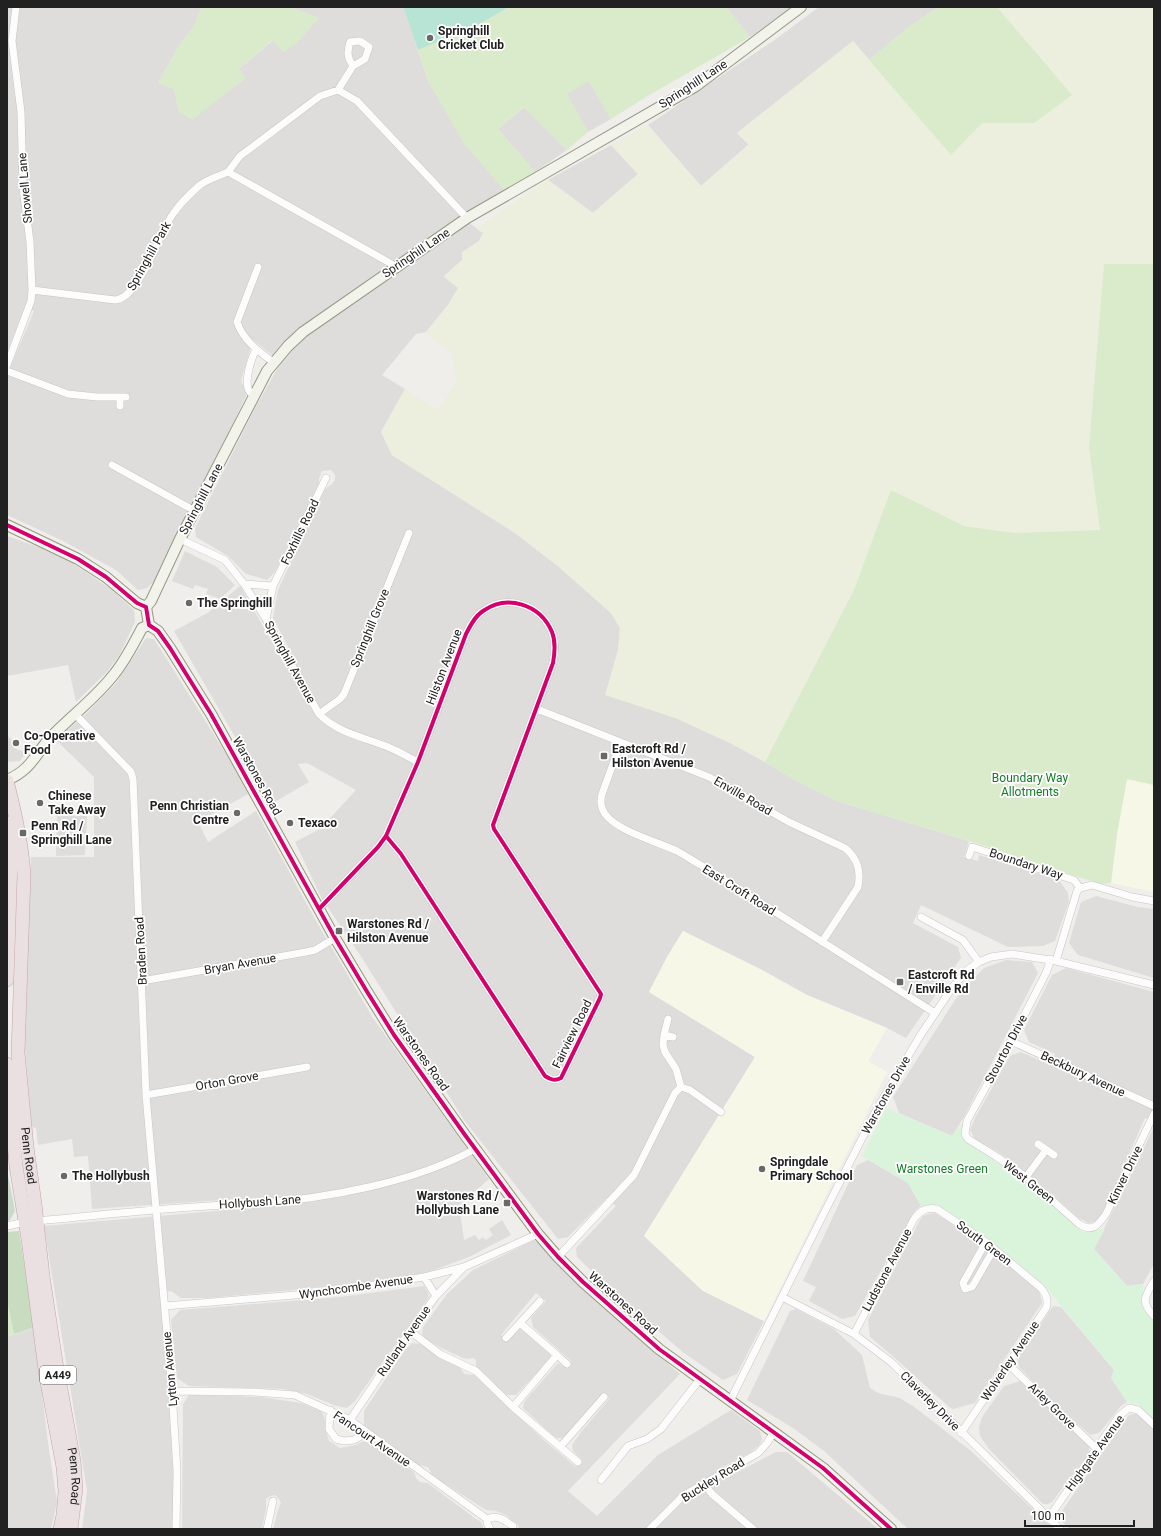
<svg xmlns="http://www.w3.org/2000/svg" width="1161" height="1536" viewBox="0 0 1161 1536" font-family="Roboto,sans-serif">
	<rect width="100%" height="100%" fill="#efeeea"/>
	<path fill="#dedddb" d="M7 7H202L194 26 180 44 158 83 174 89 179 112 245 78 239 69 273 40 284 52 319 18 290 7H403L429 83 505 191 460 216 483 233 479 241 463 252 462 260 444 276 458 288 448 305 426 332 416 334 382 375 405 389 381 432 392 455 515 533 559 567 611 613 620 628 618 650 614 664 678 719 732 744 765 762 798 782 837 801 969 841 964 857 978 861 979 855 1059 880 1068 893 1069 902 1055 941 1043 946 1008 947 921 905 913 923 958 947 961 958 906 1038 887 1028 807 995 760 969 683 931 667 957 649 992 755 1057 644 1236 703 1291 764 1321 737 1374 723 1380 684 1353 614 1293 577 1257 576 1248 616 1206 606 1199 568 1237 558 1239 464 1120 360 955 321 897 295 842 320 829 356 790 307 763 298 764 309 782 273 803 174 631 209 612 240 586 284 663 292 654 273 618 278 590 325 489 332 484 335 480V475L331 470 322 471 319 479V484L275 572 267 580 246 574 228 556 196 537 195 528 253 412 281 362 253 340 241 381 247 394 201 491 155 580 147 588 138 590 116 570 63 541 7 515V375L34 311 25 308 7 352Z
		M726 7H792L750 37Z
		M819 7H939L909 27 869 60 853 41 737 133 749 144 701 186 648 125 776 39Z
		M589 81 611 119 588 132 566 94Z
		M524 107 567 150 535 172 498 129Z
		M611 145 638 174 593 213 548 180Z
		M7 536 41 548 71 562 111 589 134 610 135 622 120 654 107 672 76 702 68 665 7 676Z
		M185 551 217 567 235 585 220 599 206 594 208 589 195 585 193 589 172 581Z
		M146 638 154 639 166 658 236 770 248 794 198 822 208 842 256 811 316 921 373 1018 489 1179 459 1205 464 1240 475 1235 479 1240 483 1237 486 1240 493 1235 489 1229 502 1220 511 1235 469 1257 423 1274 368 1283 208 1298H181L171 1291 160 1293 169 1391 173 1470V1529H82L87 1491 44 1226 238 1209 237 1199 92 1209 88 1156 74 1157 72 1139 38 1145 36 1128 32 1127 25 1048 31 857H94V777L56 740 86 714 116 683Z
		M7 731 9 738H11L13 747 18 750H21L25 754 20 761 7 762Z
		M57 815 87 816 85 855 56 856Z
		M1096 896 1138 907 1154 909V978L1078 955 1069 943 1081 902Z
		M1006 960 1032 962 1038 973 964 1117 954 1133 952 1136 899 1113 893 1097 955 1000 973 979 984 968Z
		M1066 968 1154 992V1122L1145 1118 1104 1211 1097 1222 1088 1223 1079 1218 1034 1178 998 1152 975 1139 970 1130 975 1118 1010 1056 1021 1052 1050 1065 1055 1054 1029 1042 1024 1030 1052 975Z
		M1154 1127V1264L1143 1284 1127 1286 1094 1249Z
		M868 1160 908 1183 921 1206 915 1211 855 1316 842 1319 809 1301 816 1287 803 1281 857 1165Z
		M935 1213 977 1240 1039 1290 1042 1303 975 1403 953 1409 949 1407 896 1359 870 1337 868 1320 920 1220 923 1216 929 1214Z
		M534 1240 552 1255 579 1286 680 1374 568 1491 597 1516 658 1455 731 1410 760 1431 762 1439 760 1444 751 1452 721 1468 726 1478 776 1452H787L878 1529H519L518 1525 506 1515 496 1511 486 1510 433 1476 428 1467 418 1465 364 1425V1411L405 1350 412 1343 421 1344 438 1357 459 1366 464 1374 474 1375 544 1440 576 1467 582 1460 573 1451 572 1445 581 1432 609 1399 602 1394 564 1438H556L550 1433 523 1408 524 1402 529 1396 558 1363 567 1368 571 1361 533 1327 531 1318 546 1301 536 1293 501 1335 507 1341 517 1330 523 1329 552 1354 550 1359 516 1395H507L476 1369V1360L473 1358 469 1359 463 1358 441 1348 425 1338 422 1334 423 1327 447 1294 473 1270Z
		M424 1286 428 1293 429 1297 355 1401 347 1408 336 1406 307 1394 283 1389 189 1386 177 1378 171 1320 180 1310 340 1297Z
		M1053 1306 1061 1307 1114 1370 1111 1378 1127 1402 1121 1406 1099 1433 1090 1435 1043 1392 1019 1367 1018 1361 1022 1352Z
		M796 1309 834 1329 862 1355 870 1388 878 1393 900 1398 917 1409 971 1451 1054 1529H908L824 1451 793 1428 747 1400 790 1311Z
		M34 1327 48 1443 57 1502 51 1529H7V1337Z
		M1020 1381 1089 1446V1453L1052 1502 1048 1504H1043L989 1449 980 1436 979 1427 982 1417 1004 1386Z
		M189 1395 262 1397 301 1403 321 1411 324 1416 326 1431 329 1441 340 1448 356 1445 364 1441 368 1442 414 1472 416 1478 420 1482 428 1483 476 1519 481 1522 484 1529H273L278 1510 281 1503 279 1499 275 1495 270 1496 266 1499V1509L262 1529H182L183 1404Z
		M1134 1414 1139 1415 1154 1431V1529H1070L1060 1520 1059 1515 1129 1415Z"/>
	<path fill="#f6f7e7" d="M1127 779 1154 785V892L1111 883 1117 834Z
		M683 931 760 969 807 995 887 1028 868 1061 887 1072 764 1321 703 1291 644 1236 755 1057 649 992 667 957Z"/>
	<path fill="#eceede" d="M997 7H1154V264H1104L1089 447 1100 530 1014 533 964 526 891 490 854 590 765 762 732 744 678 719 605 695 618 650 620 628 611 613 559 567 515 533 392 455 381 432 405 389 438 410 457 381 451 351 435 342 426 332 448 305 458 288 444 277 462 260V252L479 241 483 233 476 228 548 180 593 213 638 174 611 145 648 125 701 186 749 145 737 133 853 41 951 155 982 123H1034L1072 95Z"/>
	<path fill="#d9ebca" d="M202 7H290L319 18 296 44 284 52 272 40 239 69 246 78 192 120 179 112 174 89 158 83 180 44 194 26Z
		M509 7H726L750 37 646 97 611 119 589 81 567 94 588 132 567 150 523 107 498 129 535 172 505 191 465 145 429 83 418 50 476 26Z
		M939 7H997L1072 95 1034 123H982L951 155 869 60 909 27Z
		M1104 264H1154V785L1127 779 1117 834 1111 883 1100 884 969 841 837 801 798 782 765 762 854 590 891 490 964 526 1014 533 1100 530 1089 447Z
		M7 1300 14 1334 7 1337Z"/>
	<path fill="#c8dcc0" d="M19 1231 34 1327 14 1334 7 1300V1232Z"/>
	<path fill="#c9dacb" d="M7 1170 15 1211 10 1220 7 1221Z"/>
	<path fill="#daf4dc" d="M886 1108 952 1136 961 1124 965 1141 1022 1179 1083 1232 1105 1229 1094 1249 1127 1286 1143 1284V1307L1154 1319V1420L1138 1404 1127 1402 1111 1378 1114 1370 1045 1286 994 1243 936 1204 921 1206 908 1183 862 1156Z"/>
	<path fill="#b7e4d5" d="M403 7H509L476 26 418 50Z"/>
	<g fill="none" stroke-linecap="round" stroke-linejoin="round">
		<g stroke="#c6c6c4" stroke-width="8">
			<path id="street" d="M338 90 353 66 365 59 369 47 360 41 350 42C347 52 347 57 353 66
				M258 267 237 322C243 340 258 351 273 362
				M397 267 228 172 240 156 320 96 338 90 357 101 467 218
				M32 290 115 300C140 298 158 234 173 214 179 205 192 192 200 185 208 179 219 176 228 172
				M7 365 31 301 32 290 30 242 23 188 21 112 12 41 16 7
				M7 371 68 394 97 397H126
				M254 396C252 394 248 391 248 388 245 379 251 358 256 350
				M120 397V406
				M112 465 195 511
				M180 539 225 560 244 584 266 619 319 714C338 733 363 737 388 747 398 751 408 757 418 762
				M244 584 273 586 266 619
				M273 586 326 478
				M537 709 709 777 789 822 845 848C858 859 861 871 858 887L822 942
				M75 714 131 772 133 779 146 1095 172 1391 177 1471 176 1529
				M319 714 340 699 344 694 409 533
				M621 742 602 794C600 801 601 808 605 814 617 831 658 842 677 851 686 856 695 862 704 867L935 1013
				M969 856 972 847 1074 880 1080 888
				M1080 888 1092 885 1132 897 1154 901
				M319 909 378 847 386 836 418 762 466 634C470 626 475 616 483 611 507 594 540 604 552 632 556 642 555 652 553 663L493 825 494 829 601 994 600 998 561 1078C555 1081 551 1080 545 1076L401 854 386 836
				M921 917 963 940 979 962
				M1051 959 1046 973 1011 1041 967 1121 965 1134 968 1139 997 1157 1026 1177 1079 1224C1093 1233 1098 1225 1106 1214L1154 1114
				M1056 961 1077 891 1080 888
				M142 981 306 952 315 950 335 938
				M668 1019 664 1035 663 1045 665 1052 676 1069 681 1087
				M664 1035 673 1037
				M1011 1041 1154 1106
				M146 1095 307 1067
				M1038 1144 1054 1155
				M1026 1177 1046 1150
				M7 1226 25 1222 47 1220C101 1215 154 1209 208 1206 224 1205 240 1205 256 1204 326 1198 414 1183 475 1149
				M986 1242 963 1283 965 1289 972 1287 994 1249
				M558 1257 634 1175 675 1093 681 1087 690 1090 721 1112
				M424 1277 436 1296
				M1154 1281C1145 1296 1140 1302 1154 1316
				M782 1297 854 1334 891 1362 1060 1529
				M165 1306 330 1292 424 1277 464 1267 538 1234
				M410 1331 440 1354 476 1371 513 1407 578 1462
				M854 1334 914 1219C920 1211 926 1207 937 1209L986 1242 1041 1288C1046 1294 1049 1300 1046 1308L961 1433
				M506 1338 540 1301
				M557 1355 567 1364
				M1008 1364 1097 1449
				M172 1391 253 1392 295 1395 350 1420 487 1519
				M730 1401 820 1221 878 1107 920 1036 952 988 966 971 979 962 991 957 1012 954 1056 961 1154 985
				M513 1407 557 1355 520 1323
				M330 1410 329 1429 336 1439 344 1441 354 1440 366 1433
				M350 1420 410 1331 436 1296 464 1267
				M560 1447 604 1397
				M601 1480 628 1446 647 1439 661 1429 700 1379
				M704 1484 712 1494 753 1529
				M487 1519C498 1514 504 1520 513 1526V1529
				M487 1519V1523L490 1529
				M1048 1519 1119 1416 1129 1408 1138 1410 1154 1425
				M267 1529 273 1501
				M650 1529 684 1495 758 1453 767 1443 774 1432"/>
		</g>
		<g stroke="#959982" stroke-width="12">
			<path id="secondary" d="M7 525 78 559 106 577 137 603 146 607 149 625 158 631 170 648 211 714 335 938 366 990 394 1035 465 1135 538 1234 558 1257 583 1282 659 1349 823 1468 891 1529
				M146 607 151 601 180 539 267 371 288 346 303 332 467 218 696 86 801 7
				M7 780C31 770 34 756 50 738 71 716 97 697 115 673 126 659 134 643 142 628L149 625"/>
		</g>
		<g stroke="#c3a3a9" stroke-width="14">
			<g id="highway">
				<path id="s1" d="M7 781C15 812 22 842 24 875L18 1053 27 1147 35 1204 43 1276 56 1362 74 1461 76 1489 71 1529"/>
				<path d="M7 823 9 829 11 860 7 980"/>
				<path d="M7 1064 16 1166 28 1239 46 1377 63 1467 65 1491 63 1515 60 1529"/>
			</g>
		</g>
		<use href="#street" stroke="#fdfcfc" stroke-width="7"/>
		<use href="#secondary" stroke="#f2f4ec" stroke-width="10"/>
		<use href="#highway" stroke="#ebe0e1" stroke-width="13"/>
		<g stroke="#fff" stroke-width="6">
			<path id="cycleway" d="M7 525 78 559 106 577 137 603 146 607 149 625 158 631 170 648 211 714 335 938 366 990 394 1035 465 1135 538 1234 558 1257 583 1282 659 1349 823 1468 891 1529
				M319 909 378 847 386 836 418 762 466 634C470 626 475 616 483 611 507 594 540 604 552 632 556 642 555 652 553 663L493 825 494 829 601 994 600 998 561 1078C555 1081 551 1080 545 1076L401 854 386 836"/>
		</g>
		<use href="#cycleway" stroke="#d6006c" stroke-width="4"/>
	</g>
	<g fill="#696967" stroke="#fff" stroke-width="1.5">
		<circle cx="430" cy="38" r="4"/>
		<circle cx="189" cy="603" r="4"/>
		<circle cx="16" cy="743" r="4"/>
		<rect x="600" y="752" width="8" height="8" rx="2"/>
		<circle cx="40" cy="803" r="4"/>
		<circle cx="237" cy="813" r="4"/>
		<circle cx="290" cy="823" r="4"/>
		<rect x="19" y="829" width="8" height="8" rx="2"/>
		<rect x="335" y="927" width="8" height="8" rx="2"/>
		<rect x="896" y="978" width="8" height="8" rx="2"/>
		<circle cx="762" cy="1169" r="4"/>
		<circle cx="64" cy="1176" r="4"/>
		<rect x="503" y="1199" width="8" height="8" rx="2"/>
	</g>
	<g text-anchor="middle" dominant-baseline="central" stroke-width="3.5" stroke-linejoin="round" paint-order="stroke">
		<rect fill="#fff" stroke="#646464" stroke-width="1" x="40" y="1366" width="36" height="18" rx="3"/>
		<g font-size="11" font-weight="bold" fill="#212121">
			<text x="58" y="1375">A449</text>
		</g>
		<g font-size="12" font-weight="bold" fill="#212121" stroke="#fff" text-anchor="start">
			<text x="438" y="31">Springhill<tspan x="438" dy="14">Cricket Club</tspan></text>
			<text x="197" y="603">The Springhill</text>
			<text x="24" y="736">Co-Operative<tspan x="24" dy="14">Food</tspan></text>
			<text x="612" y="749">Eastcroft Rd /<tspan x="612" dy="14">Hilston Avenue</tspan></text>
			<text x="48" y="796">Chinese<tspan x="48" dy="14">Take Away</tspan></text>
			<text x="229" y="806" text-anchor="end">Penn Christian<tspan x="229" dy="14">Centre</tspan></text>
			<text x="298" y="823">Texaco</text>
			<text x="31" y="826">Penn Rd /<tspan x="31" dy="14">Springhill Lane</tspan></text>
			<text x="347" y="924">Warstones Rd /<tspan x="347" dy="14">Hilston Avenue</tspan></text>
			<text x="908" y="975">Eastcroft Rd<tspan x="908" dy="14">/ Enville Rd</tspan></text>
			<text x="770" y="1162">Springdale<tspan x="770" dy="14">Primary School</tspan></text>
			<text x="72" y="1176">The Hollybush</text>
			<text x="499" y="1196" text-anchor="end">Warstones Rd /<tspan x="499" dy="14">Hollybush Lane</tspan></text>
		</g>
		<g font-size="12" fill="#212121" stroke="#fff">
			<text transform="translate(693 84) rotate(-33)">Springhill Lane</text>
			<text transform="translate(25 188) rotate(-95)">Showell Lane</text>
			<text transform="translate(416 253) rotate(-34)">Springhill Lane</text>
			<text transform="translate(149 256) rotate(-61)">Springhill Park</text>
			<text transform="translate(201 499) rotate(-62)">Springhill Lane</text>
			<text transform="translate(300 532) rotate(-64)">Foxhills Road</text>
			<text transform="translate(370 628) rotate(-68)">Springhill Grove</text>
			<text transform="translate(290 662) rotate(61)">Springhill Avenue</text>
			<text transform="translate(444 667) rotate(-69)">Hilston Avenue</text>
			<text transform="translate(257 776) rotate(61)">Warstones Road</text>
			<text transform="translate(743 796) rotate(30)">Enville Road</text>
			<text transform="translate(1026 864) rotate(18)">Boundary Way</text>
			<text transform="translate(739 890) rotate(32)">East Croft Road</text>
			<text transform="translate(141 951) rotate(-93)">Braden Road</text>
			<text transform="translate(240 964) rotate(-10)">Bryan Avenue</text>
			<text transform="translate(572 1034) rotate(-64)">Fairview Road</text>
			<text transform="translate(1006 1049) rotate(-62)">Stourton Drive</text>
			<text transform="translate(421 1054) rotate(55)">Warstones Road</text>
			<text transform="translate(1083 1074) rotate(25)">Beckbury Avenue</text>
			<text transform="translate(227 1081) rotate(-10)">Orton Grove</text>
			<text transform="translate(886 1095) rotate(-61)">Warstones Drive</text>
			<text stroke="none"><textPath href="#s1" startOffset="377">Penn Road</textPath></text>
			<text transform="translate(1125 1175) rotate(-64)">Kinver Drive</text>
			<text transform="translate(1029 1182) rotate(38)">West Green</text>
			<text transform="translate(260 1202) rotate(-4)">Hollybush Lane</text>
			<text transform="translate(984 1243) rotate(37)">South Green</text>
			<text transform="translate(887 1270) rotate(-62)">Ludstone Avenue</text>
			<text transform="translate(356 1287) rotate(-8)">Wynchcombe Avenue</text>
			<text transform="translate(623 1303) rotate(42)">Warstones Road</text>
			<text transform="translate(404 1341) rotate(-55)">Rutland Avenue</text>
			<text transform="translate(1010 1361) rotate(-56)">Wolverley Avenue</text>
			<text transform="translate(170 1369) rotate(-95)">Lytton Avenue</text>
			<text transform="translate(930 1401) rotate(45)">Claverley Drive</text>
			<text transform="translate(1052 1406) rotate(44)">Arley Grove</text>
			<text transform="translate(372 1439) rotate(34)">Fancourt Avenue</text>
			<text transform="translate(1095 1453) rotate(-54)">Highgate Avenue</text>
			<text stroke="none"><textPath href="#s1" startOffset="701">Penn Road</textPath></text>
			<text transform="translate(713 1480) rotate(-32)">Buckley Road</text>
		</g>
		<g font-size="12" fill="#107d23" stroke="#fff">
			<text x="1030" y="778">Boundary Way<tspan x="1030" dy="14">Allotments</tspan></text>
			<text x="942" y="1169">Warstones Green</text>
		</g>
	</g>
	<rect width="1161" height="1536" fill="none" stroke="#212121" stroke-width="16"/>
	<path d="M1025 1520v6h109v-6" fill="none" stroke="#212121" stroke-width="2"/>
	<text x="1031" y="1520" font-size="12" fill="#212121" stroke="#ffffff" stroke-width="3" paint-order="stroke">100 m</text>
</svg>
